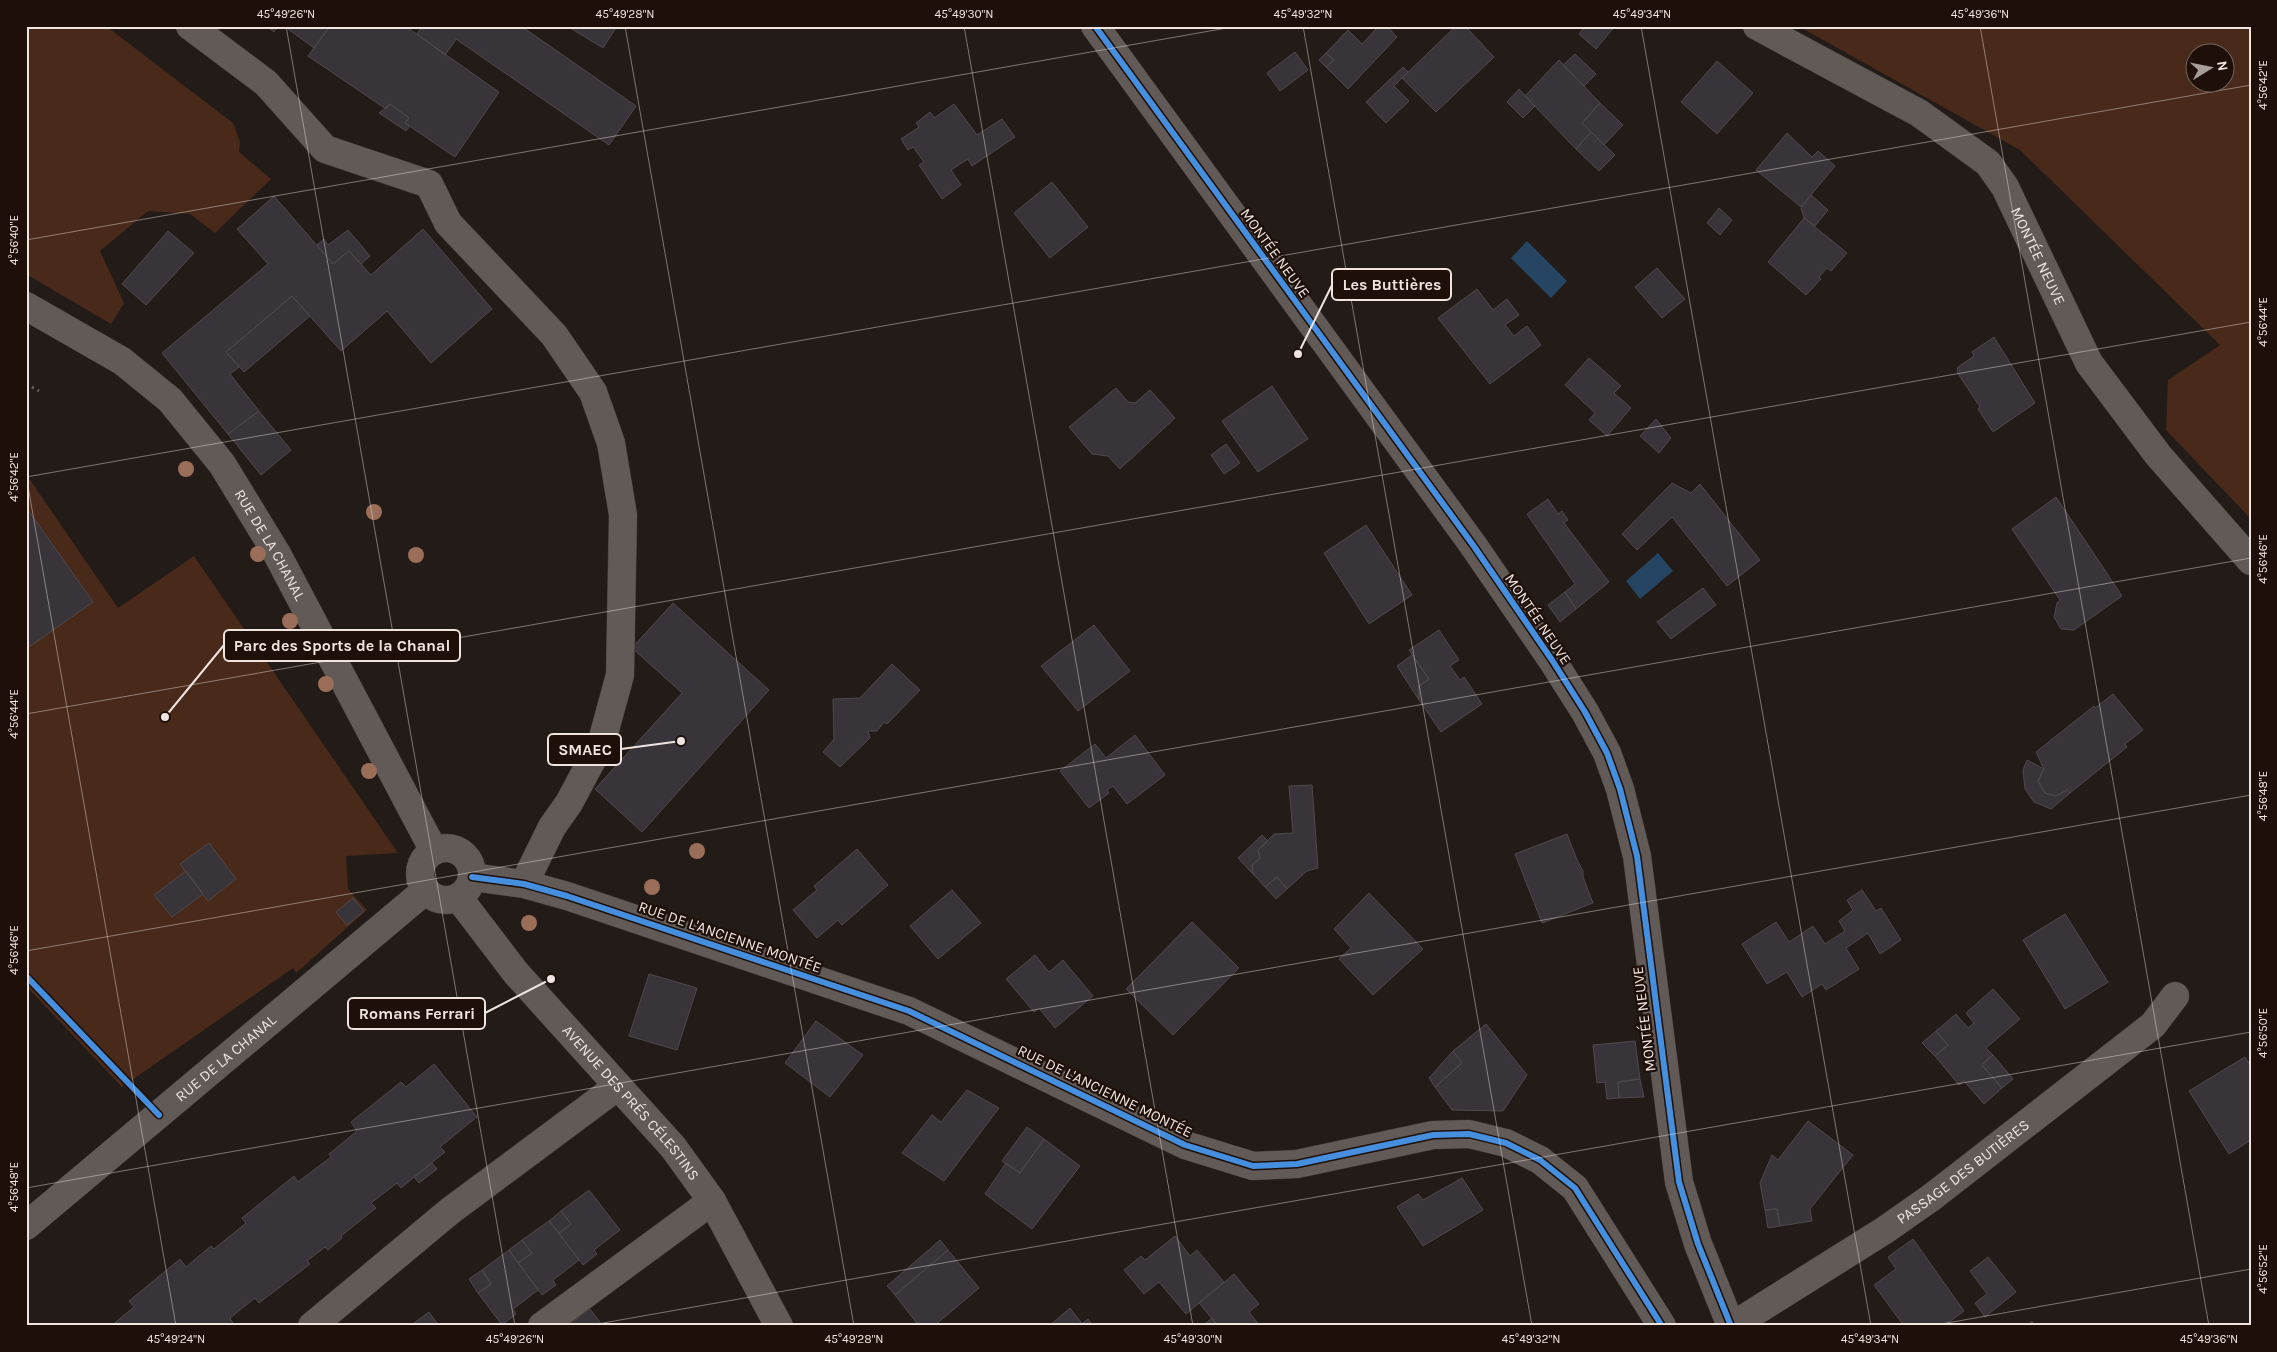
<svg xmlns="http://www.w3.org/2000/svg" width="2277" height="1352" viewBox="0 0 2277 1352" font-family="Karla,sans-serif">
	<rect width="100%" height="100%" fill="#231b17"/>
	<path fill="#48291a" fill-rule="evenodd" d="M26 26H106L233 123 240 142 239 152 271 179 215 233 190 214 148 211 100 251 124 303 111 324 26 274Z
		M1798 26H2251V519L2166 430 2168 380 2220 345 2020 150ZM2224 52V82H2194V52Z
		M26 474 118 608 194 556 398 853 346 856 348 889 367 910 296 973 293 968 122 1087 26 986Z"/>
	<path fill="#264563" d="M1527 241 1567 281 1551 298 1511 258Z
		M1658 553 1673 571 1640 599 1626 581Z"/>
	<path fill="#38343a" stroke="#4e4a4b" d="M266 26H278L274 32Z
		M284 26H330L314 48Z
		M330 26H405L499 92 455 157 405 123 409 118 390 104 386 109 308 56Z
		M422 26H521L636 106 609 145 456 39 445 55 417 34Z
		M567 26H617L603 48Z
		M1379 26H1387L1397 37 1348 89 1326 67 1334 60 1326 53 1348 30 1362 44Z
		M1456 26H1465L1494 57 1436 112 1402 78Z
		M1585 26H1615L1596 49 1579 34Z
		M1295 52 1308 70 1280 91 1267 73Z
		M1326 53 1334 60 1326 67 1319 60Z
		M1575 54 1596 74 1584 86 1563 65Z
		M1559 60 1600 103 1582 123 1591 132 1576 149 1525 96Z
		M1717 61 1753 93 1717 134 1681 102Z
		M1403 67 1408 72 1394 86 1409 101 1386 123 1366 102Z
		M1519 89 1535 106 1523 118 1507 102Z
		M1600 103 1623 125 1604 145 1582 123Z
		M390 104 409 118 405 123 410 126 406 131 379 113Z
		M954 104 977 135 1002 119 1015 137 972 166 968 159 951 170 961 185 942 199 919 165 924 162 913 147 908 150 901 139 919 127 916 123 930 112 934 118Z
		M1591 132 1615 155 1599 171 1576 149Z
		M1787 133 1812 157 1818 151 1835 166 1801 207 1756 170Z
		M1052 182 1088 227 1050 258 1014 213Z
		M1811 195 1828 210 1815 226 1804 218 1801 208Z
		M274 196 333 264 349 251 371 275 423 229 492 309 431 363 387 311 341 351 292 296 226 352 239 367 230 374 259 411 228 434 162 353 268 264 237 229Z
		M1719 208 1732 220 1720 235 1707 223Z
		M1804 218 1847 253 1831 271 1827 268 1819 277 1821 279 1806 295 1768 262Z
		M348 230 370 256 361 264 349 251 333 264 317 245 324 239 328 245Z
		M168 231 194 253 146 305 122 284Z
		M1657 268 1685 299 1662 318 1635 287Z
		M1477 289 1493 310 1507 299 1519 315 1505 325 1514 336 1527 326 1541 345 1490 384 1438 318Z
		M292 296 310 316 244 372 226 352Z
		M1994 337 2035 403 1993 432 1978 409 1980 407 1957 372 1958 367 1974 356 1972 352Z
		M1589 358 1621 386 1614 393 1631 408 1607 436 1589 420 1595 413 1565 385Z
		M1272 386 1308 439 1258 472 1222 421Z
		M1116 388 1128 402 1135 403 1150 390 1175 418 1120 469 1108 456 1092 454 1069 427Z
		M259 411 291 450 261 475 228 434Z
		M1656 419 1671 438 1659 453 1640 436Z
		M1226 444 1240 463 1224 474 1211 455Z
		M1672 483 1691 493 1700 484 1760 560 1727 586 1672 517 1637 550 1622 534Z
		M2056 497 2122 596 2074 630 2061 629 2054 617 2057 603 2060 600 2012 529Z
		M1548 499 1558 514 1562 511 1568 520 1564 523 1609 582 1576 609 1565 592 1575 584 1527 514Z
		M26 507 93 602 26 649Z
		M1366 525 1412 595 1369 624 1324 553Z
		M1703 588 1716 605 1671 639 1657 622Z
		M1565 592 1576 609 1560 622 1548 605Z
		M673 603 769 690 642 832 595 789 682 693 632 648Z
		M1094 625 1130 671 1078 711 1041 666Z
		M1439 630 1459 660 1450 666 1460 680 1464 677 1482 704 1441 732 1419 700V686L1429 679 1409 650Z
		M1412 655 1429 679 1419 686V700L1397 666Z
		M892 664 920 690 887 724 884 722 877 731H868L870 738 840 767 823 752 834 739 833 699 860 698Z
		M2113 694 2143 730 2125 744 2127 747 2070 793 2067 790 2056 796 2045 793 2038 781 2044 769 2036 752 2094 706 2095 708Z
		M1135 735 1165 775 1127 804 1113 786 1107 790 1109 793 1089 808 1060 771 1095 744 1106 758Z
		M2027 760 2044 769 2038 781 2045 793 2056 796 2067 790 2070 793 2051 809 2034 802 2025 789 2023 770Z
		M1312 785 1318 868 1307 871 1287 889 1277 877 1265 887 1253 874 1252 865 1260 858 1258 850 1274 834 1293 833 1289 786Z
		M1567 834 1577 860 1583 871V877L1593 903 1542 923 1515 854Z
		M1262 835 1268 841 1258 850 1260 858 1252 865 1253 874 1238 858Z
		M209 843 236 879 208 901 180 864Z
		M857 849 888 885 842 925 838 920 817 938 793 910 817 890 814 886Z
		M186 871 203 894 172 917 154 895Z
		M1277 877 1287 889 1276 899 1265 887Z
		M952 890 981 923 938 959 910 926Z
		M1862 890 1876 911 1881 908 1901 940 1880 954 1868 933 1846 948 1859 969 1826 990 1822 984 1802 997 1787 972 1767 984 1742 944 1776 922 1789 942 1813 926 1825 944 1845 931 1839 921 1853 910 1847 900Z
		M1369 893 1423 949 1373 995 1339 959 1351 948 1334 929Z
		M353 898 364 911 347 925 336 912Z
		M2065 914 2108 982 2065 1009 2023 940Z
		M1192 922 1239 968 1173 1035 1126 989Z
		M1035 955 1049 972 1063 960 1093 996 1055 1028 1039 1008 1034 1012 1006 979Z
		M649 974 697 988 677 1050 629 1036Z
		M1993 989 2020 1019 1986 1048 1993 1055 1982 1065 2002 1088 1984 1104 1964 1081 1959 1085 1935 1056 1948 1045 1936 1031 1956 1014 1968 1028 1974 1023 1966 1013Z
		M816 1021 863 1055 830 1097 785 1063Z
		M1486 1024 1527 1075 1503 1111 1452 1110 1435 1087 1462 1063 1453 1051Z
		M1936 1031 1948 1045 1935 1056 1922 1043Z
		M1635 1041 1640 1079 1618 1082 1619 1098 1607 1099 1605 1082 1597 1083 1593 1045Z
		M1453 1051 1462 1063 1435 1087 1429 1078Z
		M1993 1055 2013 1079 2002 1088 1982 1065Z
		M2245 1057 2251 1066V1140L2229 1154 2189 1091Z
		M434 1064 477 1117 440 1147 445 1152 414 1177 401 1188 397 1183 371 1203 376 1208 341 1236 342 1238 328 1250 325 1247 307 1261 310 1264 259 1303 255 1298 230 1318 233 1323 230 1326H111L134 1307 129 1301 180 1259 186 1267 211 1246 214 1249 246 1223 242 1218 294 1176 298 1182 331 1157 329 1154 357 1131 351 1122 401 1082 406 1087Z
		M1640 1079 1644 1097 1619 1098 1618 1082Z
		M967 1090 999 1108 944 1181 902 1153 932 1115 941 1122Z
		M1808 1121 1853 1155 1810 1209 1812 1221 1780 1226 1777 1209 1765 1210 1760 1183 1772 1155 1778 1160Z
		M1027 1127 1044 1139 1020 1173 1002 1161Z
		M1044 1139 1080 1166 1032 1229 985 1194 1006 1163 1020 1173Z
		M432 1163 437 1169 419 1183 414 1177Z
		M1462 1178 1483 1210 1423 1246 1397 1207 1418 1194 1423 1200Z
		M589 1190 620 1230 594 1250 597 1254 583 1265 559 1233 571 1224 561 1211Z
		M1777 1209 1780 1226 1768 1228 1765 1210Z
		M561 1211 571 1224 559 1233 549 1221Z
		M549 1221 579 1260 553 1280 556 1285 542 1295 518 1263 532 1253 522 1240Z
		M1175 1236 1190 1256 1197 1250 1224 1282 1186 1314 1159 1282 1144 1294 1124 1270 1141 1256 1145 1260Z
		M1913 1239 1964 1311 1944 1326H1904L1874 1285 1896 1269 1888 1257Z
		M522 1240 532 1253 518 1263 509 1250Z
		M940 1240 948 1250 895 1295 887 1286Z
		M509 1250 538 1290 513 1309 516 1314 502 1325 478 1293 491 1284 482 1270Z
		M948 1250 979 1288 934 1326H919L895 1295Z
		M1988 1257 2016 1292 1985 1317 1975 1303 1987 1294 1970 1271Z
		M482 1270 491 1284 478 1293 469 1279Z
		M1234 1274 1259 1304 1249 1312 1260 1326H1218L1199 1303Z
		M1070 1308 1084 1326H1049Z
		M590 1309 603 1326H567Z
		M429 1312 439 1326H410Z
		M1212 1318 1218 1326H1208L1206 1323Z
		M1088 1319 1093 1326H1084L1083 1323Z
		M2032 1321 2036 1326H2026Z"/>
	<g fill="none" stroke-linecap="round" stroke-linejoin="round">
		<g stroke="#3d3634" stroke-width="29">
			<g id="minor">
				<path d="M190 26 266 83 325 149 429 184 448 223 554 335 593 392 611 443 623 515 620 675 602 741 569 803 552 827 524 884"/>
				<path d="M1095 26 1473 545 1552 660 1585 712 1607 753 1620 789 1637 856 1679 1182 1698 1244 1731 1326"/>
				<path id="s1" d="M1757 26 1919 113 1988 163 2005 187 2089 363 2158 455 2251 561"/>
				<path id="s2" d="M26 306 122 361 170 400 222 464 277 554 434 851"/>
				<circle cx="446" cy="874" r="26"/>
				<path d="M472 877 524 884 567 896 909 1011 1185 1145 1253 1166 1297 1164 1433 1135 1469 1134 1506 1143 1540 1160 1575 1188 1662 1326"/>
				<path id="s3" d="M458 897 516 973 673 1147 712 1201 779 1326"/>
				<path id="s4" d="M26 1226 426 890"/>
				<path d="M312 1326 450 1211 618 1086"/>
				<path d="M542 1326 712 1201"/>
				<path id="s5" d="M1732 1326 1885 1230 1932 1197 2153 1025 2175 996"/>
			</g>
		</g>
		<path stroke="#635c59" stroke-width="3" stroke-dasharray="2.5 4" stroke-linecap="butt" d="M26 384 39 391"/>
		<use href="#minor" stroke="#615a57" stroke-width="28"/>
		<g stroke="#1e1009" stroke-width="9">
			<path id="cycleway" d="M1095 26 1473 545 1552 660 1585 712 1607 753 1620 789 1637 856 1679 1182 1698 1244 1731 1326
				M472 877 524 884 567 896 909 1011 1185 1145 1253 1166 1297 1164 1433 1135 1469 1134 1506 1143 1540 1160 1575 1188 1662 1326
				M26 976 159 1115"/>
		</g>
		<use href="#cycleway" stroke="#468fdf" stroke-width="6"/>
	</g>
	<g fill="#9a6e59">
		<circle cx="186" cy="469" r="8"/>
		<circle cx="374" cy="512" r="8"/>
		<circle cx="258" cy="554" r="8"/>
		<circle cx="416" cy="555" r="8"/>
		<circle cx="290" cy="621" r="8"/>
		<circle cx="326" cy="684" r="8"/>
		<circle cx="369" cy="771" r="8"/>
		<circle cx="697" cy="851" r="8"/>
		<circle cx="652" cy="887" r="8"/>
		<circle cx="529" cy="923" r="8"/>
	</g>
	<path fill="none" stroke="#efe4df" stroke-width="1" stroke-opacity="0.45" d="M286 26 515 1326M625 26 854 1326M964 26 1193 1326M1303 26 1532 1326M1641 26 1871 1326M1980 26 2209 1326M26 240 1238 26M26 475 176 1326M26 477 2251 85M26 714 2251 322M26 951 2251 558M26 1188 2251 795M586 1326 2251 1032M1930 1326 2251 1269"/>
	<g text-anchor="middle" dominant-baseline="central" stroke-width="4.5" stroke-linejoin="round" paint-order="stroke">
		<g font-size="15" fill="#efe4df" stroke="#1e1009">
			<text transform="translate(1275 253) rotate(54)">MONTÉE NEUVE</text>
			<text stroke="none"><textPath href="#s1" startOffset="375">MONTÉE NEUVE</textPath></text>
			<text stroke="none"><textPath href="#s2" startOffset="349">RUE DE LA CHANAL</textPath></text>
			<text transform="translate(1538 619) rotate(56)">MONTÉE NEUVE</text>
			<text transform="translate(730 937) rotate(19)">RUE DE L'ANCIENNE MONTÉE</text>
			<text transform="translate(1644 1019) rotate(-97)">MONTÉE NEUVE</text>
			<text stroke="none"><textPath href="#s4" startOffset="261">RUE DE LA CHANAL</textPath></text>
			<text transform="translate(1105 1091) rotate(26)">RUE DE L'ANCIENNE MONTÉE</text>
			<text stroke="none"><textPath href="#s3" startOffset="269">AVENUE DES PRÉS CÉLESTINS</textPath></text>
			<text stroke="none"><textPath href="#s5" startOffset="278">PASSAGE DES BUTIÈRES</textPath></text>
		</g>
	</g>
	<path fill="none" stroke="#efe4df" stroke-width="2" d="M1298 354L1332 285M165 717L224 645M681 741L621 749M551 979L485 1013"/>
	<g fill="#efe4df" stroke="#1e1009" stroke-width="2">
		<circle cx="1298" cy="354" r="5"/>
		<circle cx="165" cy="717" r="5"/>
		<circle cx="681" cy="741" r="5"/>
		<circle cx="551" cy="979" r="5"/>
	</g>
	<g fill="#1e1009" stroke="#efe4df" stroke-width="2">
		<rect x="1332" y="269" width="119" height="31" rx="5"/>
		<rect x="224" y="630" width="236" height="31" rx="5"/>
		<rect x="548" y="734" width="73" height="31" rx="5"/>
		<rect x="348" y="998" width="137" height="31" rx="5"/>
	</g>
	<g font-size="16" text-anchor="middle" font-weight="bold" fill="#efe4df">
		<text x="1392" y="290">Les Buttières</text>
		<text x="342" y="651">Parc des Sports de la Chanal</text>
		<text x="585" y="755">SMAEC</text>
		<text x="417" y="1019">Romans Ferrari</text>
	</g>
	<rect width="2277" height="1352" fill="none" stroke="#1e1009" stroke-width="55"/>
	<g transform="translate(2210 68) rotate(80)"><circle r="24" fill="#1e1009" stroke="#72655f"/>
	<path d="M0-4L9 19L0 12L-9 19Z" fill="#a89e99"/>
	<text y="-8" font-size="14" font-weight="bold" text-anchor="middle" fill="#efe4df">N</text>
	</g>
	<rect x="28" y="28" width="2222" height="1296" fill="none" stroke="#efe4df" stroke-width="2"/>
	<g font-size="12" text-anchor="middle" fill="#efe4df">
		<text x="286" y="18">45°49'26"N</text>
		<text x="625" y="18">45°49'28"N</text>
		<text x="964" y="18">45°49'30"N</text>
		<text x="1303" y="18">45°49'32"N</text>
		<text x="1642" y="18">45°49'34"N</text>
		<text x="1980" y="18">45°49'36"N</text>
		<text transform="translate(2263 85) rotate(-90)" y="4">4°56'42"E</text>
		<text transform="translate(14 240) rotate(-90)" y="4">4°56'40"E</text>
		<text transform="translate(2263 322) rotate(-90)" y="4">4°56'44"E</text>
		<text transform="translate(14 477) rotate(-90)" y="4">4°56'42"E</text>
		<text transform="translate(2263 559) rotate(-90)" y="4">4°56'46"E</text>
		<text transform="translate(14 714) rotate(-90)" y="4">4°56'44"E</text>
		<text transform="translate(2263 796) rotate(-90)" y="4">4°56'48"E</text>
		<text transform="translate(14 950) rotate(-90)" y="4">4°56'46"E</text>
		<text transform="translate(2263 1033) rotate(-90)" y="4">4°56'50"E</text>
		<text transform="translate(14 1187) rotate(-90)" y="4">4°56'48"E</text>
		<text transform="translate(2263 1269) rotate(-90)" y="4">4°56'52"E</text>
		<text x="176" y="1343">45°49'24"N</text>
		<text x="515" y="1343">45°49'26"N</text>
		<text x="854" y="1343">45°49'28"N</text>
		<text x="1193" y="1343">45°49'30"N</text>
		<text x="1531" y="1343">45°49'32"N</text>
		<text x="1870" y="1343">45°49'34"N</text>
		<text x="2209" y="1343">45°49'36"N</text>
	</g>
</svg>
